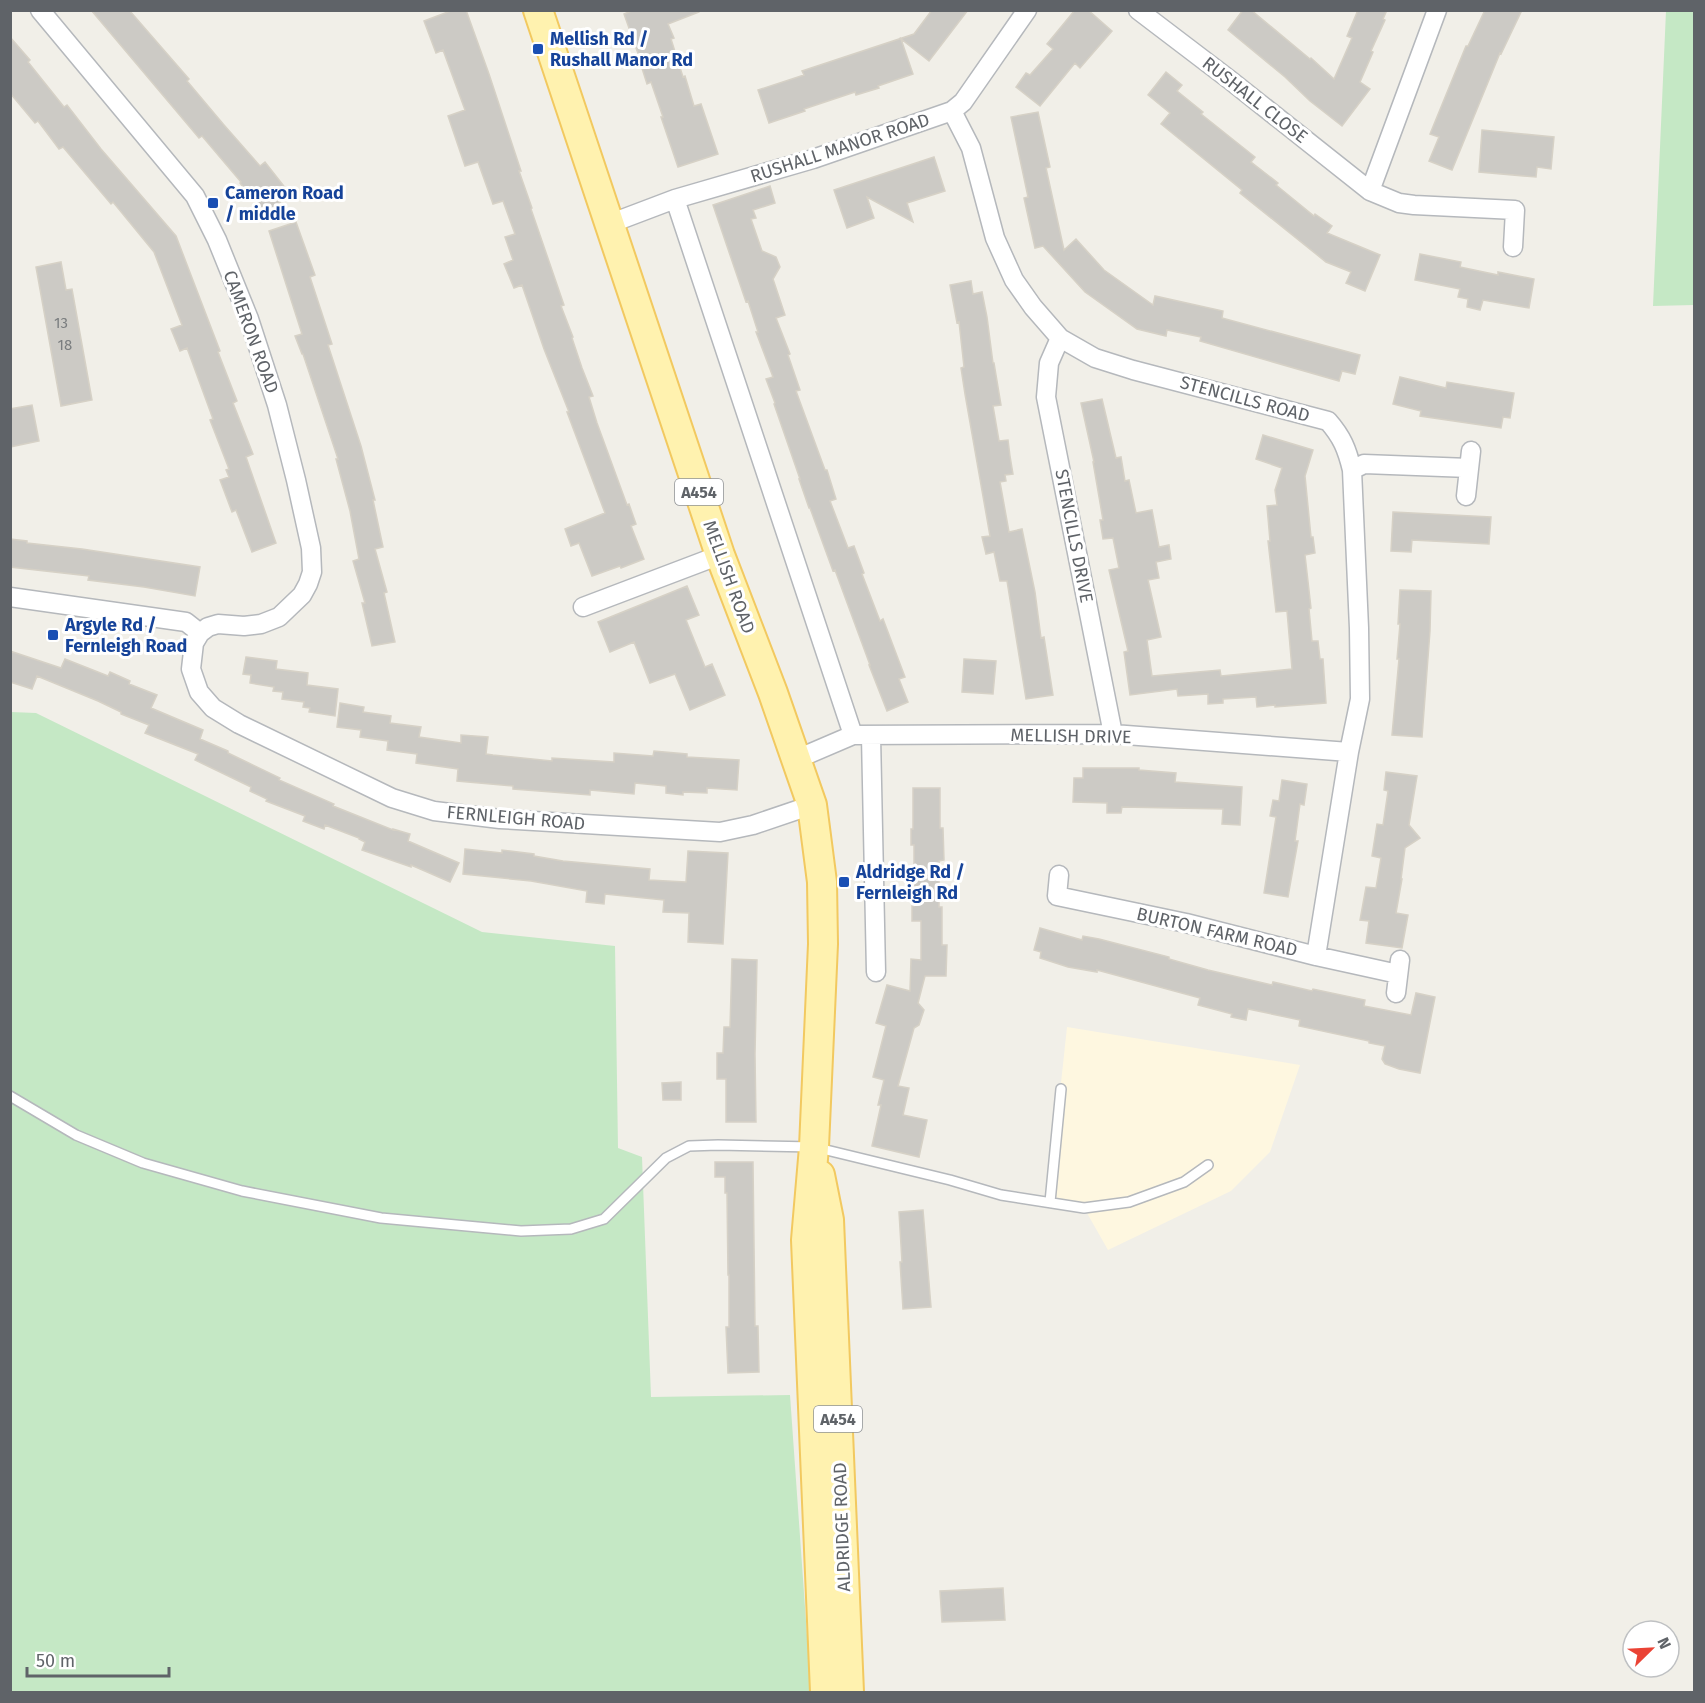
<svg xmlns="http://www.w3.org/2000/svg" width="1705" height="1703" viewBox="0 0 1705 1703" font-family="'Fira Sans',sans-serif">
	<rect width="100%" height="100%" fill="#f1efe8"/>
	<path fill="#fef7e0" d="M1067 1027 1300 1065 1270 1152 1231 1191 1108 1250 1083 1206 1049 1195Z"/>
	<path fill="#c5e8c5" d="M1666 11H1694V305L1653 306Z
		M11 712 36 713 482 932 615 946 618 1148 642 1157 651 1397 790 1395 811 1692H11Z"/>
	<path fill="#cccac5" stroke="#d6d1c6" stroke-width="1.5" d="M91 10H129L189 79 187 81 224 125 260 166 265 162 290 194 265 215 240 183 241 182 202 136 199 138Z
		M453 10H466L489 74 521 171H519L532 208 531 209 564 305 561 306 573 337 572 338 582 368 593 396 589 397 597 423 627 505 629 504 636 524 631 526 644 559 621 568 620 566 592 576 579 543 571 546 565 529 605 513 567 412H569L544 349 522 285 514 288 504 264 513 260 505 237 515 234 503 201 493 204 478 162 465 166 448 116 465 110 443 50 436 53 424 21Z
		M634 10H699V12L668 24 674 38 671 39 683 77 685 76 694 106 701 104 718 154 678 167 661 117H663L651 82 647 84 640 62H641L624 14Z
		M932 10H968L929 61 901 39 913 74 878 86 879 88 856 95 855 92 804 109 805 111 769 123 758 90 804 75 802 71 914 34Z
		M1075 10H1088L1112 31 1080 68 1075 63 1040 106 1016 87 1026 73 1030 75 1053 49 1047 44Z
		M1243 10H1251L1310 59 1311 58 1334 79 1352 38 1347 36 1358 10H1387L1383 19 1385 20 1371 51 1373 52 1360 82 1370 89 1342 126 1310 101 1285 77 1228 30Z
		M1485 10H1522L1501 54 1500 53 1452 170 1429 161 1439 137 1430 134 1466 46H1468Z
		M10 37 30 60 28 62 64 107 67 105 101 149 176 236 220 351 218 352 237 401 233 403 253 454 246 457 276 543 252 552 236 510 232 512 220 480 229 477 226 470 229 469 210 420 213 419 187 348 180 351 171 329 182 325 154 252 113 202 111 204 63 147 59 149 38 121 35 123 10 93Z
		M1166 72 1182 85 1177 91 1203 112 1201 114 1255 157 1251 162 1278 183 1276 185 1314 216 1315 214 1332 226 1327 233 1380 255 1365 291 1346 283 1351 272 1326 262 1240 193 1242 190 1161 124 1170 113 1148 95Z
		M1038 112 1050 167 1046 168 1064 250 1076 239 1104 270 1153 305 1155 296 1223 311 1222 318 1360 355 1355 374 1342 371 1339 381 1200 341 1201 337 1167 330 1166 336 1137 329 1085 292 1043 246 1035 248 1024 198 1028 197 1011 117Z
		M1482 130 1554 137 1551 169 1537 167 1536 177 1479 172Z
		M934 157 945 191 907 203 913 222 867 197 874 218 847 228 834 190Z
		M770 186 775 203 753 210 756 218 751 219 762 251 776 257 780 267 773 279 785 315 776 318 790 354 788 355 800 390 796 391 825 470H827L836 499 830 501 848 548 854 546 864 573 862 574 880 621 883 619 905 677 899 679 908 702 887 711 869 665H870L835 570 833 571 810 508H809L799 479H800L774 404 775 403 766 379 773 377 756 332H758L748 301 746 302 713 205Z
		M296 222 315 275 310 277 332 344 328 345 361 446 375 500H373L383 547 375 549 387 592 384 593 395 642 372 646 362 603H365L353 561 359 559 350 511 336 459H338L303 354H302L295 336 302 334 269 231Z
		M1420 254 1461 262 1460 267 1498 275V272L1534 279 1529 308 1483 300 1480 310 1467 307 1468 299 1458 297 1460 289 1415 280Z
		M61 262 66 290 72 289 92 400 61 406 36 267Z
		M971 281 973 294 982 292 987 317 993 363H994L1001 405 993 406 999 441 1008 440 1010 456 1013 474 1005 475 1006 481 1000 482 1009 532 1022 529 1035 592 1041 638 1044 637 1053 695 1026 699 1007 581H1000L994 552 986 554 982 537 990 536 965 394 961 368 964 367 959 322 957 323 950 285Z
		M1400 377 1446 388 1447 382 1514 393 1510 418 1503 417 1501 428 1420 416 1421 411 1393 404Z
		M1102 399 1116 458 1121 457 1125 481 1129 480 1136 513 1152 510 1159 547 1169 545 1171 559 1156 562 1159 578 1148 580 1161 637 1147 640 1152 676 1220 670 1221 676 1292 669 1287 611 1276 612 1268 541H1270L1267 506 1277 505 1275 490 1282 468 1256 459 1263 435 1313 450 1305 476 1311 537H1313L1315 553 1305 555 1311 608 1309 609 1312 641H1318L1320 659H1323L1326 703 1275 707V705L1257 707 1256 697 1223 699V703L1208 704V694L1178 696 1177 689 1130 695 1124 652 1128 651 1109 570 1119 568 1113 538 1103 539 1100 520H1103L1093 462H1094L1081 403Z
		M32 405 39 441 10 447V409Z
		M1393 512 1491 517 1489 544 1412 540 1411 552 1391 551Z
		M10 539 27 541V543L82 549 200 567 195 596 144 587 88 580 89 576 10 567Z
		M687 586 699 615 686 620 705 667 712 664 725 695 690 710 675 674 650 683 634 642 610 652 598 622Z
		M1400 590 1431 591 1430 631 1422 737 1392 735 1399 659H1397L1400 624H1398Z
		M10 651 61 668 65 659 108 676 110 672 130 681 129 684 157 695 151 708 203 730 200 739 228 751V753L280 778 279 780 334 804 333 806 393 830V829L410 834 408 841 459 863 450 882 411 865V867L362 850 365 842 359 839V838L325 825 324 829 303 821 305 816 266 801 267 799 250 791 251 787 195 760 198 754 145 733 149 725 121 714V712L98 701 37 676 32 689 10 682Z
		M246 657 277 661 276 669 308 673 307 685 338 689 335 716 309 712 310 708 303 707 304 702 282 699 283 692 273 691 274 687 250 683 251 675 243 674Z
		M964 659 996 661 993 694 962 692Z
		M340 703 364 707 363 712 391 716 390 723 421 727 419 737 461 743V735L488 737 486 754 493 755 552 761V758L614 762V753L653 756 654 751 687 754V757L739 760 737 790 707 788V793L683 792V795L666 793V786L635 783 634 794 590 790V795L513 789V786L457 781 458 769 416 763 417 754 387 750 388 741 360 737 361 730 337 727Z
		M1083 768H1139V770L1176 773 1175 782 1242 787 1240 825 1222 824 1223 809 1122 807 1121 813H1107V803L1073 802 1074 778H1083Z
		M1386 772 1417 776 1409 825 1420 838 1405 848 1401 879H1402L1396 913 1408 915 1402 948 1366 943 1369 921 1360 920 1366 887 1376 888 1381 858 1372 856 1377 824 1383 825 1388 791 1384 790Z
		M1282 780 1307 784 1304 805 1300 804 1295 841H1298L1288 897 1264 893 1276 817 1270 816 1273 800 1279 801Z
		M913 788H940V828H943L944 860 939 861V907H942V945H947L946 976H925L918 1003 924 1010 919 1025 914 1028 898 1086 909 1088 903 1115 927 1120 919 1157 872 1146 881 1105H878L884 1080 873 1077 886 1026 876 1023 887 985 910 991 911 959 921 960V921H912V906H914V845H911V829H913Z
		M465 849 502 853V850L534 854V856L563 861 650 869 649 880 686 882 688 851 728 853 723 944 688 942 689 913 663 912 664 900 605 894 604 904 586 902 587 891 531 881 463 874Z
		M1040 928 1082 940 1083 936 1099 939 1169 957V959L1208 970 1272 985 1273 982 1312 991 1313 989 1365 1000 1364 1006 1411 1015 1416 993 1435 997 1420 1073 1399 1069 1385 1064 1382 1059 1385 1046 1369 1043V1041L1299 1026 1300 1020 1248 1009 1246 1020 1231 1017 1232 1014 1198 1005 1200 998 1097 970V972L1068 967 1040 958 1041 952 1034 950Z
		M732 959 757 960 755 1054 756 1122H726V1079H717V1053H723L724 1027H730Z
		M681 1082V1100H663L662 1083Z
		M715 1162H753L755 1326H758L759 1372 728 1373 726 1327H729V1275H728L727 1193H725V1177H715Z
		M923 1210 931 1307 903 1309 900 1262H902L899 1212Z
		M1003 1588 1005 1620 942 1622 940 1591Z"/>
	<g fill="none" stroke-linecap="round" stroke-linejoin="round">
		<g stroke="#b5b8bc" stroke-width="12">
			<path id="service" d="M10 1096 76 1135 143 1163 242 1191 381 1218 521 1231 571 1229 604 1219 666 1158 689 1146 718 1145 814 1147 950 1180 1001 1195 1084 1208 1129 1202 1184 1182 1208 1165
				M1050 1202 1061 1089"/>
		</g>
		<g stroke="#b5b8bc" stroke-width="21">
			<path id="minor" d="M40 10 195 196 217 240 249 319 277 405 296 480 311 548 312 572 308 584 302 595 279 617 261 624 244 626 218 624 208 627 200 633 194 643 191 669 199 692 213 708 239 724 392 798 434 811 500 819 720 832 753 825 812 805
				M1138 10 1230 80 1370 191 1399 203 1414 205 1515 210 1513 247
				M952 111 971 148 995 238 1014 280 1033 307 1060 338 1095 358 1133 370 1328 421C1342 437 1347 449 1352 470L1359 628 1360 699 1349 752 1316 956
				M1370 191 1437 10
				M675 199 853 735
				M609 224 675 199 813 159 952 111 963 102 1027 10
				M1060 338 1049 363 1046 397 1113 734
				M1352 470 1364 464 1469 468
				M1466 496 1471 451
				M10 597 186 622 200 633
				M583 607 720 555
				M871 736 876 972
				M797 759 853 735 1113 734 1349 752
				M1059 875 1057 896 1186 923 1316 956 1398 974
				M1396 993 1400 960"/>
		</g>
		<g stroke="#f2c960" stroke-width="32">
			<path id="primary" d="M538 10 720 555 773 693 812 805 822 882 823 944 814 1147 806 1240 825 1692
				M820 1175 829 1220 849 1692"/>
		</g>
		<use href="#service" stroke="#fff" stroke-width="9"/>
		<use href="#minor" stroke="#fff" stroke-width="18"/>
		<use href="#primary" stroke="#fff2af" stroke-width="28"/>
	</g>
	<g fill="#1a4fb4" stroke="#fff" stroke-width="2">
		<rect x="532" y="43" width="12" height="12" rx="3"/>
		<rect x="207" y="197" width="12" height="12" rx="3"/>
		<rect x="47" y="629" width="12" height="12" rx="3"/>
		<rect x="838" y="876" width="12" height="12" rx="3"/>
	</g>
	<g text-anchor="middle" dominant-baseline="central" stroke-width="6" stroke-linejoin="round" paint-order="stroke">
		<g font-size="15" fill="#7a7d7f">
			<text x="61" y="323">13</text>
			<text x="65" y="345">18</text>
		</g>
		<g fill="#fff" stroke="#8f9295" stroke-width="1.5">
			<rect x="675" y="479" width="48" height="26" rx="4.5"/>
			<rect x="814" y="1406" width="48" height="26" rx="4.5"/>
		</g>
		<g font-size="16" font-weight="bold" fill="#5f6368">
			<text x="699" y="492">A454</text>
			<text x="838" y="1419">A454</text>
		</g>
		<g font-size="18" font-weight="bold" fill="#164399" stroke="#fff" text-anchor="start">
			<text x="550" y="39">Mellish Rd /<tspan x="550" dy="21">Rushall Manor Rd</tspan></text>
			<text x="225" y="193">Cameron Road<tspan x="225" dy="21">/ middle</tspan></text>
			<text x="65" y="625">Argyle Rd /<tspan x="65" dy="21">Fernleigh Road</tspan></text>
			<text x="856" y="872">Aldridge Rd /<tspan x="856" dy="21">Fernleigh Rd</tspan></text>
		</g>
		<g font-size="18" fill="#5f6368" stroke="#fff">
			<text transform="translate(1255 100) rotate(38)">RUSHALL CLOSE</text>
			<text transform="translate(840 148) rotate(-18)">RUSHALL MANOR ROAD</text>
			<text transform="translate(251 332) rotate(70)">CAMERON ROAD</text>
			<text transform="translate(1245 399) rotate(15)">STENCILLS ROAD</text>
			<text transform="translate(1074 536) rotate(79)">STENCILLS DRIVE</text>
			<text transform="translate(729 577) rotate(70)">MELLISH ROAD</text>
			<text transform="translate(1071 736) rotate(1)">MELLISH DRIVE</text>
			<text transform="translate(516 818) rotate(5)">FERNLEIGH ROAD</text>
			<text transform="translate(1217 932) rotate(13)">BURTON FARM ROAD</text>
			<text transform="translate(842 1527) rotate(-92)">ALDRIDGE ROAD</text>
		</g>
	</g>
	<rect width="1705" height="1703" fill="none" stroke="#5f6368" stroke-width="24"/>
	<g transform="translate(1651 1649) rotate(66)"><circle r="28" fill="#ffffff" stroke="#bfc1c3" stroke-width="1.5"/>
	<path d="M0-4.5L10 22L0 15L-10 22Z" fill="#ea4335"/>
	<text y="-9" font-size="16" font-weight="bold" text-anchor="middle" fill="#5f6368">N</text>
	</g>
	<path d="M27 1667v9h142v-9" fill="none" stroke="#5f6368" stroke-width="3"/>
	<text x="36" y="1667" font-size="18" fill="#5f6368" stroke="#ffffff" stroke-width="4.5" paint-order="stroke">50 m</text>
</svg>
